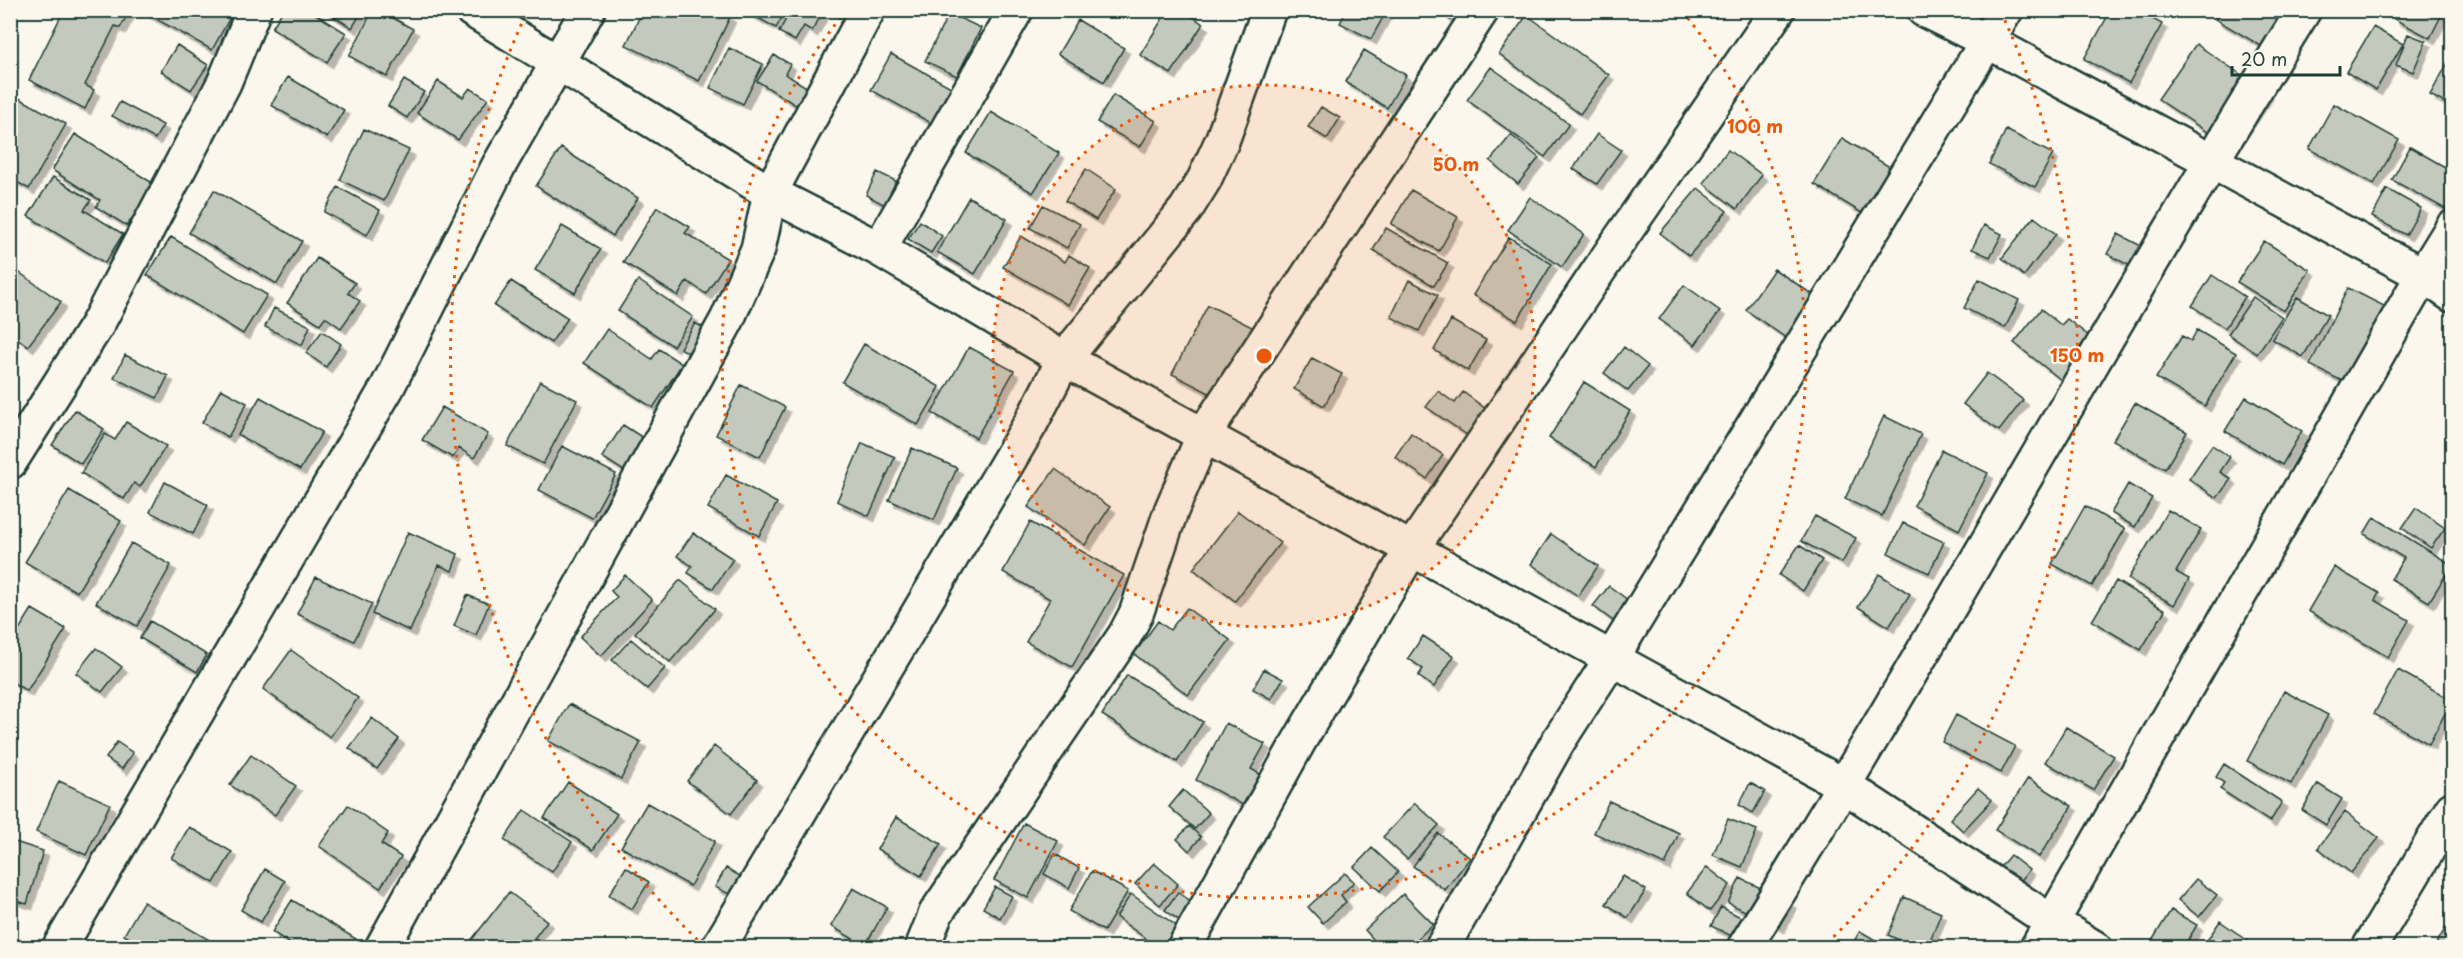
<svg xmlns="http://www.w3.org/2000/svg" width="2463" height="958" viewBox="0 0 2463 958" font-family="'Playpen Sans',sans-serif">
	<defs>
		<filter id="shadow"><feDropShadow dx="5.5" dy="5.5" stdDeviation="0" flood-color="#0004"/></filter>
	</defs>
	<rect width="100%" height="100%" fill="#fbf7ec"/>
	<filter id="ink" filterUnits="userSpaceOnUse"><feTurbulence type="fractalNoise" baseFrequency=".0167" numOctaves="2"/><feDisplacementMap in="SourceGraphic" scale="12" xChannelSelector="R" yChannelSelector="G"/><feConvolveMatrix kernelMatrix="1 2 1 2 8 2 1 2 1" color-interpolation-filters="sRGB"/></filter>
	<g filter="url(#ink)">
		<path fill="#c4c9be" stroke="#1f3d34" stroke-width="1.5" filter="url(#shadow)" d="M64 10H130L120 28 115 26 85 85 94 90 85 109 29 80Z
			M140 10H234L212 50Z
			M283 10H309L346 33 327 62 272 28Z
			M324 10H363L352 28Z
			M373 10H379L413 29 387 77 349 56Z
			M643 10H718L730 17 699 81 626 45Z
			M751 10H786L776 28 749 13Z
			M791 10H824L812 31 804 26 795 41 779 32Z
			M1168 10H1183L1203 24 1171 74 1140 55Z
			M1347 10H1387L1371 39 1340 23Z
			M1438 10H1457L1450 20Z
			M2111 10H2136L2162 24 2129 83 2084 59Z
			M2220 10H2301L2278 56 2215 19Z
			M2399 10H2440L2443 12 2430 38 2394 19Z
			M949 13 981 28 957 76 925 61Z
			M1527 15 1609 75 1580 114 1499 54Z
			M1078 20 1124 48 1104 82 1058 54Z
			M2373 27 2403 44 2376 90 2346 72Z
			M2408 34 2426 41 2413 72 2396 65Z
			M2196 44 2268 93 2231 148 2158 99Z
			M177 45 208 65 191 90 161 71Z
			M729 48 763 64 743 104 710 88Z
			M1364 50 1406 75 1387 108 1345 82Z
			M891 54 951 87 931 123 871 90Z
			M774 55 790 64 785 74 813 91 802 109 757 81Z
			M2449 61 2452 63V107L2430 95Z
			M1491 67 1569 124 1545 157 1467 100Z
			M288 77 344 110 327 138 271 105Z
			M404 80 424 92 407 118 388 106Z
			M438 81 463 97 470 88 488 99 458 140 417 113Z
			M10 93 66 124 29 189 10 178Z
			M1113 95 1156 121 1140 147 1097 122Z
			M120 102 163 125 155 139 112 116Z
			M2334 104 2399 140 2374 184 2309 149Z
			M1321 107 1340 118 1327 139 1308 127Z
			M991 112 1059 153 1033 193 966 153Z
			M364 129 409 150 384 201 340 180Z
			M2006 130 2053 154 2035 187 1989 164Z
			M75 134 154 184 127 226 96 207 100 200 52 170Z
			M1597 134 1621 150 1597 184 1573 169Z
			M1511 135 1539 158 1518 184 1490 161Z
			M1842 138 1898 172 1870 218 1814 184Z
			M2410 147 2452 171V204L2449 211 2392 180Z
			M561 148 638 198 613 236 536 186Z
			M1728 150 1762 175 1737 209 1703 183Z
			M1086 169 1116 189 1096 220 1065 201Z
			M877 172 896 181 885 205 866 195Z
			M53 177 91 200 84 210 123 234 105 263 28 216Z
			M338 187 380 210 367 235 324 212Z
			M1698 188 1727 211 1689 256 1660 233Z
			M2387 189 2421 208 2406 235 2372 217Z
			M214 190 302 241 277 284 189 233Z
			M1411 190 1458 217 1439 251 1391 224Z
			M969 197 1007 219 975 274 937 252Z
			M1530 197 1584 234 1562 267 1508 230Z
			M1043 205 1080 224 1067 248 1030 228Z
			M657 207 690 227 685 233 728 259 706 294 687 281 678 296 623 262Z
			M2034 217 2056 234 2024 276 2002 258Z
			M920 221 942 236 931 253 908 239Z
			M1984 225 2002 234 1990 257 1972 249Z
			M562 226 601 249 575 293 535 270Z
			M1386 228 1448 263 1434 286 1373 250Z
			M2118 234 2147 249 2136 269 2107 254Z
			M1021 236 1065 262 1069 255 1090 268 1068 305 1003 267Z
			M171 237 267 295 243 334 147 275Z
			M1509 237 1552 264 1517 321 1473 295Z
			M2264 241 2310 270 2284 311 2237 282Z
			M317 258 355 283 348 293 360 301 341 328 325 317 320 324 287 303Z
			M10 266 61 302 28 346 10 333Z
			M1774 269 1815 296 1786 338 1746 310Z
			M2212 275 2245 297 2225 328 2192 306Z
			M1979 279 2019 300 2005 328 1964 308Z
			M638 280 693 317 673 346 618 311Z
			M1409 280 1438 295 1419 331 1391 317Z
			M511 281 568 318 551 343 494 306Z
			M1684 285 1720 311 1695 345 1659 319Z
			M2348 288 2388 308 2350 385 2310 365Z
			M2253 297 2282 317 2257 354 2228 334Z
			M2297 297 2328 315 2303 357 2272 339Z
			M1208 305 1254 328 1217 397 1172 374Z
			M274 308 310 326 302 345 265 327Z
			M2041 309 2061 325 2067 319 2089 336 2068 362 2077 369 2065 383 2014 343Z
			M1451 320 1486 340 1468 371 1434 350Z
			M695 323 713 333 697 358 680 348Z
			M607 329 652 359 659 349 682 364 653 408 584 363Z
			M2197 330 2236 353 2205 406 2156 378 2182 336 2191 341Z
			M322 331 341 344 326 367 306 353Z
			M864 344 940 387 918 425 842 382Z
			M969 347 1014 371 976 438 932 413Z
			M1624 347 1648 366 1628 391 1604 373Z
			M125 355 168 376 157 398 114 378Z
			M1312 358 1342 374 1324 406 1294 389Z
			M1987 373 2023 400 1999 431 1963 404Z
			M540 381 577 400 543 464 507 446Z
			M1584 382 1630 411 1596 467 1549 438Z
			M741 385 785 407 760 457 716 435Z
			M221 389 247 403 228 437 202 423Z
			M1438 391 1455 403 1463 392 1486 409 1467 435 1426 407Z
			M260 397 322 432 300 470 238 435Z
			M2246 397 2302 431 2282 465 2225 431Z
			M2135 403 2187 432 2165 469 2113 440Z
			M442 407 488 434 474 458 459 448 453 458 422 440Z
			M75 410 104 429 81 464 52 445Z
			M1884 416 1921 434 1882 516 1845 499Z
			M126 422 166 446 140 487 134 483 124 499 81 473 105 434 115 440Z
			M623 425 651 443 630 475 602 457Z
			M1411 433 1443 455 1427 479 1395 457Z
			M862 443 895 457 869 516 837 501Z
			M2212 445 2230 457 2220 472 2231 479 2217 498 2189 479Z
			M562 446 616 474 592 518 539 490Z
			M912 448 957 468 934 520 889 500Z
			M1942 450 1988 473 1959 530 1914 506Z
			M1055 469 1110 507 1085 545 1028 507Z
			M726 475 777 503 759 536 708 508Z
			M165 482 208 505 193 534 150 512Z
			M2128 484 2152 498 2135 527 2111 513Z
			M69 490 121 521 77 592 25 562Z
			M2085 506 2125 529 2092 586 2052 564Z
			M2416 508 2445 528 2431 548 2402 528Z
			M2168 510 2201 529 2176 572 2189 579 2174 605 2128 579Z
			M1238 511 1280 543 1235 601 1193 569Z
			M1815 516 1856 538 1842 563 1801 541Z
			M2374 517 2452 565 2429 602 2391 579 2404 558 2364 534Z
			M1030 522 1124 575 1072 667 1026 642 1050 599 1003 572Z
			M1903 523 1944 542 1929 573 1888 553Z
			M408 532 458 554 452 571 439 565 410 631 372 614Z
			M693 533 733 559 713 589 688 573 692 566 677 556Z
			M1551 534 1598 566 1578 596 1531 564Z
			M131 543 171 565 137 626 96 603Z
			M1799 545 1822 560 1803 591 1779 575Z
			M2334 567 2379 593 2375 600 2409 620 2388 657 2308 611Z
			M1879 574 1910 594 1889 627 1858 607Z
			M625 575 652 600 601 656 580 637 617 597 611 591Z
			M316 577 372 604 354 641 297 614Z
			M680 580 715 609 670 662 635 633Z
			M2116 581 2165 610 2141 650 2092 621Z
			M1609 586 1636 606 1621 627 1593 606Z
			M467 595 489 604 476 635 454 626Z
			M1187 608 1230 640 1188 695 1134 654 1158 621 1170 630Z
			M32 609 66 629 27 691 10 681V644Z
			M150 621 207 655 197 672 140 638Z
			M1423 636 1454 656 1434 687 1418 676 1423 669 1408 658Z
			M631 639 665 668 647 689 612 660Z
			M96 648 122 667 102 692 76 673Z
			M291 650 358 698 330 737 263 689Z
			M1264 669 1283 679 1271 699 1253 689Z
			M2398 670 2452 700 2429 744 2374 714Z
			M1127 675 1203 722 1177 762 1102 715Z
			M2284 691 2328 715 2291 784 2247 761Z
			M569 704 641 742 621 779 548 741Z
			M1956 715 2015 746 2001 773 1942 742Z
			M372 718 399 739 377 769 349 748Z
			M1226 723 1265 744 1251 769 1260 774 1243 805 1196 780Z
			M2066 727 2114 756 2093 790 2045 762Z
			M117 742 133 753 122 769 106 758Z
			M714 746 757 780 731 814 687 781Z
			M251 755 296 786 275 815 230 785Z
			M2224 764 2282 802 2270 822 2220 789 2224 783 2216 777Z
			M2028 778 2072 806 2039 857 1995 830Z
			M59 781 110 804 86 855 36 832Z
			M568 782 617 814 593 850 544 818Z
			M1750 783 1765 791 1753 813 1739 805Z
			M2318 784 2342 799 2326 825 2302 810Z
			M1978 788 1992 800 1963 831 1950 819Z
			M1183 790 1209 813 1195 829 1169 807Z
			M1609 801 1679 833 1665 865 1594 833Z
			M647 803 715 841 690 886 621 847Z
			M1415 803 1439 825 1407 859 1383 837Z
			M348 805 388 833 381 844 401 857 380 888 319 846Z
			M524 810 572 842 552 872 504 840Z
			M2345 812 2379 838 2351 873 2318 848Z
			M896 817 941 844 921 876 877 849Z
			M1728 819 1757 830 1742 867 1713 855Z
			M1024 823 1058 841 1028 898 994 880Z
			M1189 826 1201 837 1189 851 1177 839Z
			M189 827 232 852 214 883 171 858Z
			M1438 833 1470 858 1445 890 1413 866Z
			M12 841 43 851 27 904 10 899Z
			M1372 848 1398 872 1380 891 1354 867Z
			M1055 854 1079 868 1069 888 1044 874Z
			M2010 855 2029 870 2020 882 2000 867Z
			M1154 863 1178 884 1160 905 1135 884Z
			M626 867 649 882 632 909 609 895Z
			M1707 867 1730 885 1710 911 1687 893Z
			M726 868 745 879 735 897 715 887Z
			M265 869 285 881 261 922 241 910Z
			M1092 871 1128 891 1104 931 1069 911Z
			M1345 873 1354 882 1341 895 1346 902 1323 923 1308 907Z
			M1623 876 1646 890 1628 918 1606 904Z
			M1740 878 1791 903 1779 927 1728 903Z
			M2196 879 2217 895 2199 917 2178 900Z
			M995 887 1012 896 1000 918 983 908Z
			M853 888 887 907 865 946 831 926Z
			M509 892 547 921 527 948H477L470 942Z
			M1178 892 1196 905 1183 923 1165 910Z
			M1131 894 1184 931 1172 948H1159L1116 917Z
			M1403 894 1433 924 1408 948H1381L1365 930Z
			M1904 897 1941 913 1927 948H1917L1888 935Z
			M292 900 356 939 351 948H297L272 932Z
			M143 902 213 942 210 948H146L124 935Z
			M1721 907 1762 928 1752 946 1711 926Z
			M2171 910 2197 925 2183 948H2157L2150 944Z
			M2452 917V948H2434Z
			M2220 921 2258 948H2202Z
			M1860 931 1889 948H1850Z"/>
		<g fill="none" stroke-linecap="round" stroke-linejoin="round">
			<g stroke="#1f3d34" stroke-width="38">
				<path id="street" d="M472 10 770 193 879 249 1064 359 1845 786 2052 922 2095 948
					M1924 10 1987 41 2423 275 2452 295
					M879 249 1016 10
					M10 462 97 325 224 83 254 10
					M59 948 387 388 498 167 588 10
					M382 948 727 320 758 249 770 193 868 10
					M718 948 906 634 1031 423 1064 359 1157 245 1186 209 1204 180 1222 141 1269 10
					M922 948 936 913 1125 635 1136 614 1171 511 1204 434 1482 10
					M1184 948 1298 743 1411 550 1616 245 1778 10
					M1442 948 1559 740 1612 658 2006 10
					M1744 948C1937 639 2112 319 2304 10
					M2037 948 2423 275 2452 228
					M2369 948 2452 809"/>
			</g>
			<use href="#street" stroke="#fbf7ec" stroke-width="33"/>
		</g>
	</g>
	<circle cx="1264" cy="356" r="271" fill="#e8590c" fill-opacity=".12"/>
	<g fill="none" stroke="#e8590c" stroke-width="3" stroke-dasharray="3 6">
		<circle cx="1264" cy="356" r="271"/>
		<path d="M1682 11A542 542 0 1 1 846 11"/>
		<path d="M704 946A813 813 0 0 1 527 12M2001 12A813 813 0 0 1 1824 946"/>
	</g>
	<circle cx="1264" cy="356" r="9" fill="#e8590c" stroke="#fbf7ec" stroke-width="3"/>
	<g font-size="18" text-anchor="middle" font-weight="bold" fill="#e8590c" stroke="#fbf7ec" stroke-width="4.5" stroke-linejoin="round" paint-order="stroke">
		<text x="1755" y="133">100 m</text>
		<text x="1456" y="171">50 m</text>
		<text x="2077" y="362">150 m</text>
	</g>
	<rect width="2463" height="958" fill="none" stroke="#fbf7ec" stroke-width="36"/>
	<rect x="18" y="18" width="2427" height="922" fill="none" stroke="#1f3d34" stroke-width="2" filter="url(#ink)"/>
	<path d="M2232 66v9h108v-9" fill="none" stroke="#1f3d34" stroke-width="3"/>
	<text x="2241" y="66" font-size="18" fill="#1f3d34" stroke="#fbf7ec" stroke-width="4.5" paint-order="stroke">20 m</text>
</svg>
